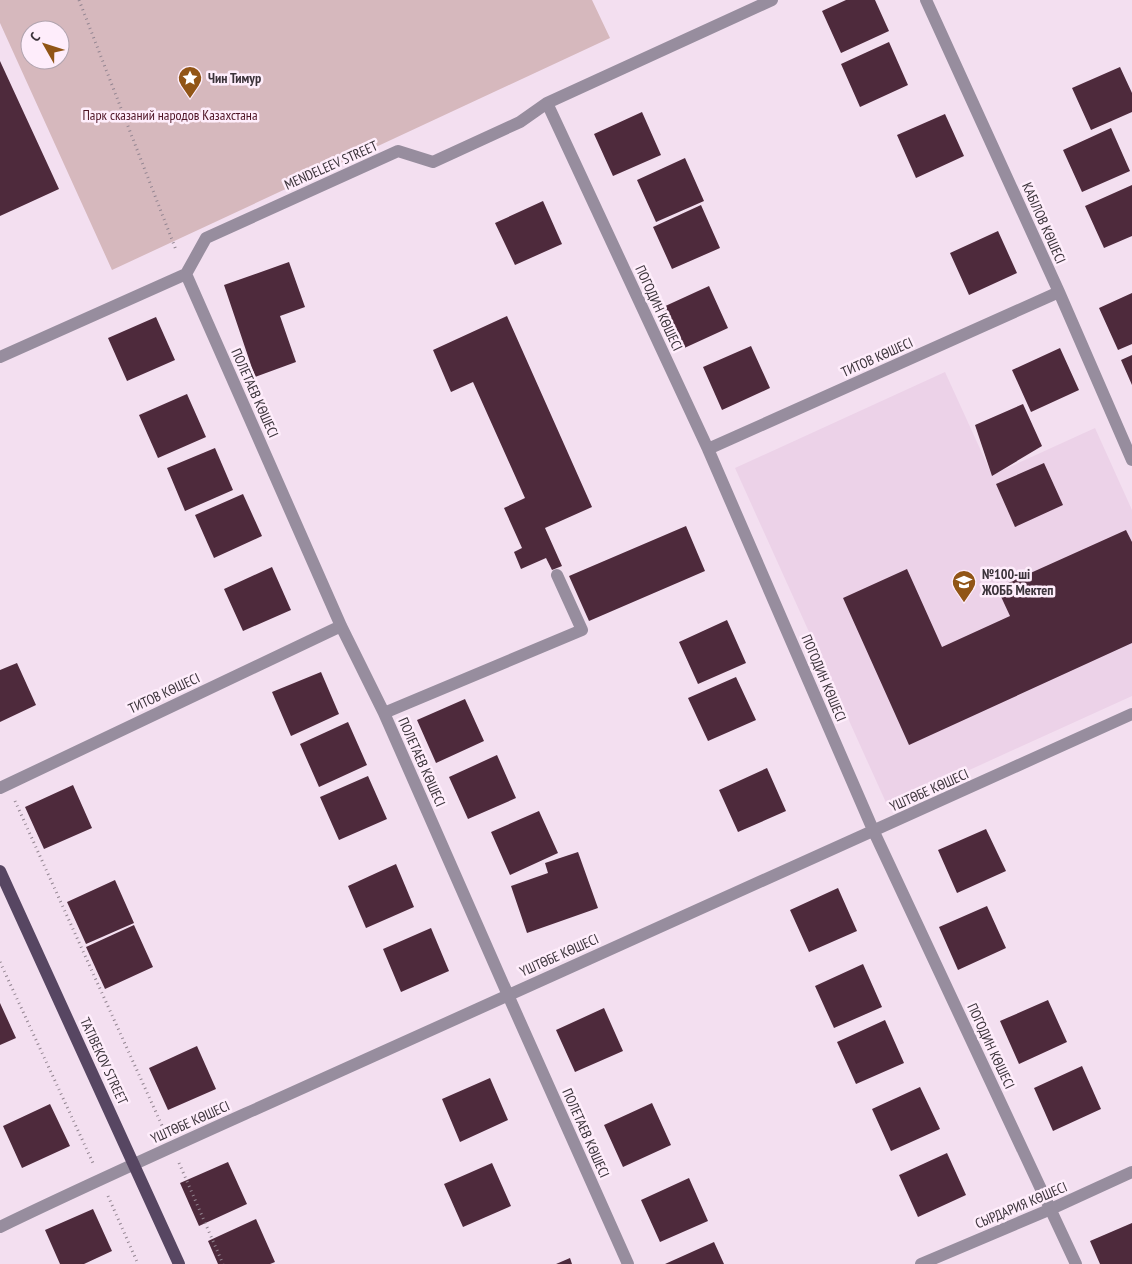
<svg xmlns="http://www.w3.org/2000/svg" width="1132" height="1264" viewBox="0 0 1132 1264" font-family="'PT Sans Narrow',sans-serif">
	<rect width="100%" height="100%" fill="#f3dff0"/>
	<path fill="#ecd2e8" d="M945 372 992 475 1095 428 1132 510V696L888 807 735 468Z"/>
	<path fill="#d6b8bd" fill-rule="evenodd" d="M0 0H592L610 38 112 270 0 23ZM30 30H60V60H30Z"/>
	<path fill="#4e2a3c" d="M846 0H875L889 31 841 53 822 11Z
		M889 42 908 85 860 107 841 64Z
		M0 61 59 189 0 216Z
		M1120 67 1132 93V112L1091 130 1072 88Z
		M642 112 661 155 613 176 594 134Z
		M945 114 964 156 916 178 897 135Z
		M1111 128 1130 171 1082 192 1063 150Z
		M685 158 704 201 656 222 637 180Z
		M1132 185V236L1104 248 1085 206Z
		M543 201 562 244 515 265 495 223Z
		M701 205 720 248 672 269 653 227Z
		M998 231 1017 273 969 295 950 253Z
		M289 262 305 307 280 316 296 362 255 377 224 285Z
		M709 286 728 328 680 350 661 308Z
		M1132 293V344L1118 350 1099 308Z
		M507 316 592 507 545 528 562 566 552 570 546 558 521 569 514 552 522 548 504 508 525 498 473 382 451 392 433 350Z
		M156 317 175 360 127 381 108 338Z
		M751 346 770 388 722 410 703 367Z
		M1060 348 1079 390 1031 412 1012 370Z
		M1132 355V385L1121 360Z
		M187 394 206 437 158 458 139 415Z
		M1023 404 1042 446 992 476 975 425Z
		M215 448 233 490 185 511 167 468Z
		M1044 463 1063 505 1015 527 996 484Z
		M243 494 262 536 214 558 195 515Z
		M686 526 705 571 589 621 569 576Z
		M1126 530 1132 542V643L909 745 843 598 907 569 942 647 1010 616 997 588Z
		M272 567 291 610 243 631 224 589Z
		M727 620 746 663 698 684 679 642Z
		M17 663 36 705 0 722V670Z
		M321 672 339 714 291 736 272 692Z
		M736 677 756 720 708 741 688 698Z
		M465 699 484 741 436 763 417 720Z
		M348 722 367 765 319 787 300 744Z
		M497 755 516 798 468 819 449 777Z
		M767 768 786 811 738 832 719 790Z
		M368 776 387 819 339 840 320 797Z
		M73 785 92 828 44 849 25 807Z
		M539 811 558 853 510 875 491 832Z
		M986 829 1006 871 957 893 938 850Z
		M578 852 598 908 527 933 511 886 548 873 545 863Z
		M396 864 414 907 366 928 348 886Z
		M115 880 134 923 86 944 67 902Z
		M838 888 857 931 809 952 790 910Z
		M987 906 1006 948 958 970 939 927Z
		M134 925 153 967 105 989 86 947Z
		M431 928 449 971 401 992 383 949Z
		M863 964 882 1007 834 1028 815 986Z
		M1048 1000 1067 1042 1019 1064 1000 1021Z
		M0 1003 16 1038 0 1045Z
		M604 1008 623 1051 575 1072 556 1030Z
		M885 1020 904 1063 856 1084 837 1042Z
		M197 1046 216 1089 168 1110 149 1068Z
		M1082 1066 1101 1109 1053 1131 1034 1088Z
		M490 1078 508 1120 460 1142 442 1099Z
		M920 1087 940 1129 891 1151 872 1109Z
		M652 1103 671 1145 623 1167 604 1125Z
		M50 1104 70 1146 22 1168 3 1126Z
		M947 1153 966 1195 918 1217 899 1175Z
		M228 1162 247 1204 199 1226 180 1183Z
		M492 1163 511 1206 463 1227 444 1184Z
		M689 1178 708 1221 660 1242 641 1200Z
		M93 1209 112 1251 84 1264H60L45 1230Z
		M256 1219 275 1262 270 1264H218L208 1241Z
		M1132 1223V1264H1100L1090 1241Z
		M714 1242 724 1264H665Z
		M570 1258 572 1264H556Z"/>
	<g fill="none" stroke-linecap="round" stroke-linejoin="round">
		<path stroke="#938591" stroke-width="3" stroke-dasharray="1 4" stroke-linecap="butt" d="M79 0 176 250
			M15 801 164 1130
			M0 962 93 1163
			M179 1163 223 1264
			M108 1196 138 1264"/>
		<path stroke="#978d9e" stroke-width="12" d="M926 0 1059 292 1132 460
			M547 103 708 449 874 832 1076 1264
			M186 274 341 626 384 713 508 995 628 1264
			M0 357 186 274 206 238 398 151 433 162 520 122 547 103 772 0
			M708 449 1059 292
			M384 713 582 630 557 575
			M0 788 341 626
			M0 1227C105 1176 212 1129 318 1081 589 958 861 838 1132 714
			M921 1264 1051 1209 1132 1172"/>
		<path stroke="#574662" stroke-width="12" d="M0 871 179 1264"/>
	</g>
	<defs>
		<g id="sight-pin" transform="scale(1.25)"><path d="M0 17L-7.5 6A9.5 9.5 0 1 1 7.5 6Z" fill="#915516" stroke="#feedfb"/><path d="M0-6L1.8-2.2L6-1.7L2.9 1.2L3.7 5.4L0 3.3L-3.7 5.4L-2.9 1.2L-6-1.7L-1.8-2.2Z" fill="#fff"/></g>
		<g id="school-pin" transform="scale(1.25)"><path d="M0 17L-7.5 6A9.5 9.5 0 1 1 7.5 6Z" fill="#915516" stroke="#feedfb"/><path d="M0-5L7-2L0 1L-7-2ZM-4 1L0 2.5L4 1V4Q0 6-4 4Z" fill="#fff"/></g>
	</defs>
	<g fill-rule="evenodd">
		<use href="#sight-pin" x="190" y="78"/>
		<use href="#school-pin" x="964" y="582"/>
	</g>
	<g text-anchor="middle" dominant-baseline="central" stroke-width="5" stroke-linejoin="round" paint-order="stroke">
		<g font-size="14" font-weight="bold" fill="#3b333a" stroke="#feedfb" text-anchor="start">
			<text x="208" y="78">Чин Тимур</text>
			<text x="982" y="574">№100-ші<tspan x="982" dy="16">ЖОББ Мектеп</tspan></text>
		</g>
		<g font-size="14" fill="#4f1425" stroke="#feedfb">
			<text x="170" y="115">Парк сказаний народов Казахстана</text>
		</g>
		<g font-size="14" fill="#3b333a" stroke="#feedfb">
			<text transform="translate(331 165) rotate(-24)">MENDELEEV STREET</text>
			<text transform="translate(1044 223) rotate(66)">КАБІЛОВ КӨШЕСІ</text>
			<text transform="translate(659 308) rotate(65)">ПОГОДИН КӨШЕСІ</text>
			<text transform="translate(877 357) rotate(-24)">ТИТОВ КӨШЕСІ</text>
			<text transform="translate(255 393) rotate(66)">ПОЛЕТАЕВ КӨШЕСІ</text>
			<text transform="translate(824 678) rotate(67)">ПОГОДИН КӨШЕСІ</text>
			<text transform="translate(164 693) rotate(-25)">ТИТОВ КӨШЕСІ</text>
			<text transform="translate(422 762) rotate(66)">ПОЛЕТАЕВ КӨШЕСІ</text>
			<text transform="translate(929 790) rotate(-24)">ҮШТӨБЕ КӨШЕСІ</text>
			<text transform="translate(559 955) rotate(-24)">ҮШТӨБЕ КӨШЕСІ</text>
			<text transform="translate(991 1046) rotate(65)">ПОГОДИН КӨШЕСІ</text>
			<text transform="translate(104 1061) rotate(65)">TATIBEKOV STREET</text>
			<text transform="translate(190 1122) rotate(-24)">ҮШТӨБЕ КӨШЕСІ</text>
			<text transform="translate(586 1133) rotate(66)">ПОЛЕТАЕВ КӨШЕСІ</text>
			<text transform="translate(1021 1205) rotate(-23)">СЫРДАРИЯ КӨШЕСІ</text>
		</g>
	</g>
	<g transform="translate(45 45) rotate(309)"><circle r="24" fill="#feedfb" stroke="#b0a3ae"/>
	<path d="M0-4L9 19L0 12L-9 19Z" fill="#915516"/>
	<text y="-8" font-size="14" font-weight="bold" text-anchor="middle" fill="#3b333a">С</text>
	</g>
</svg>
